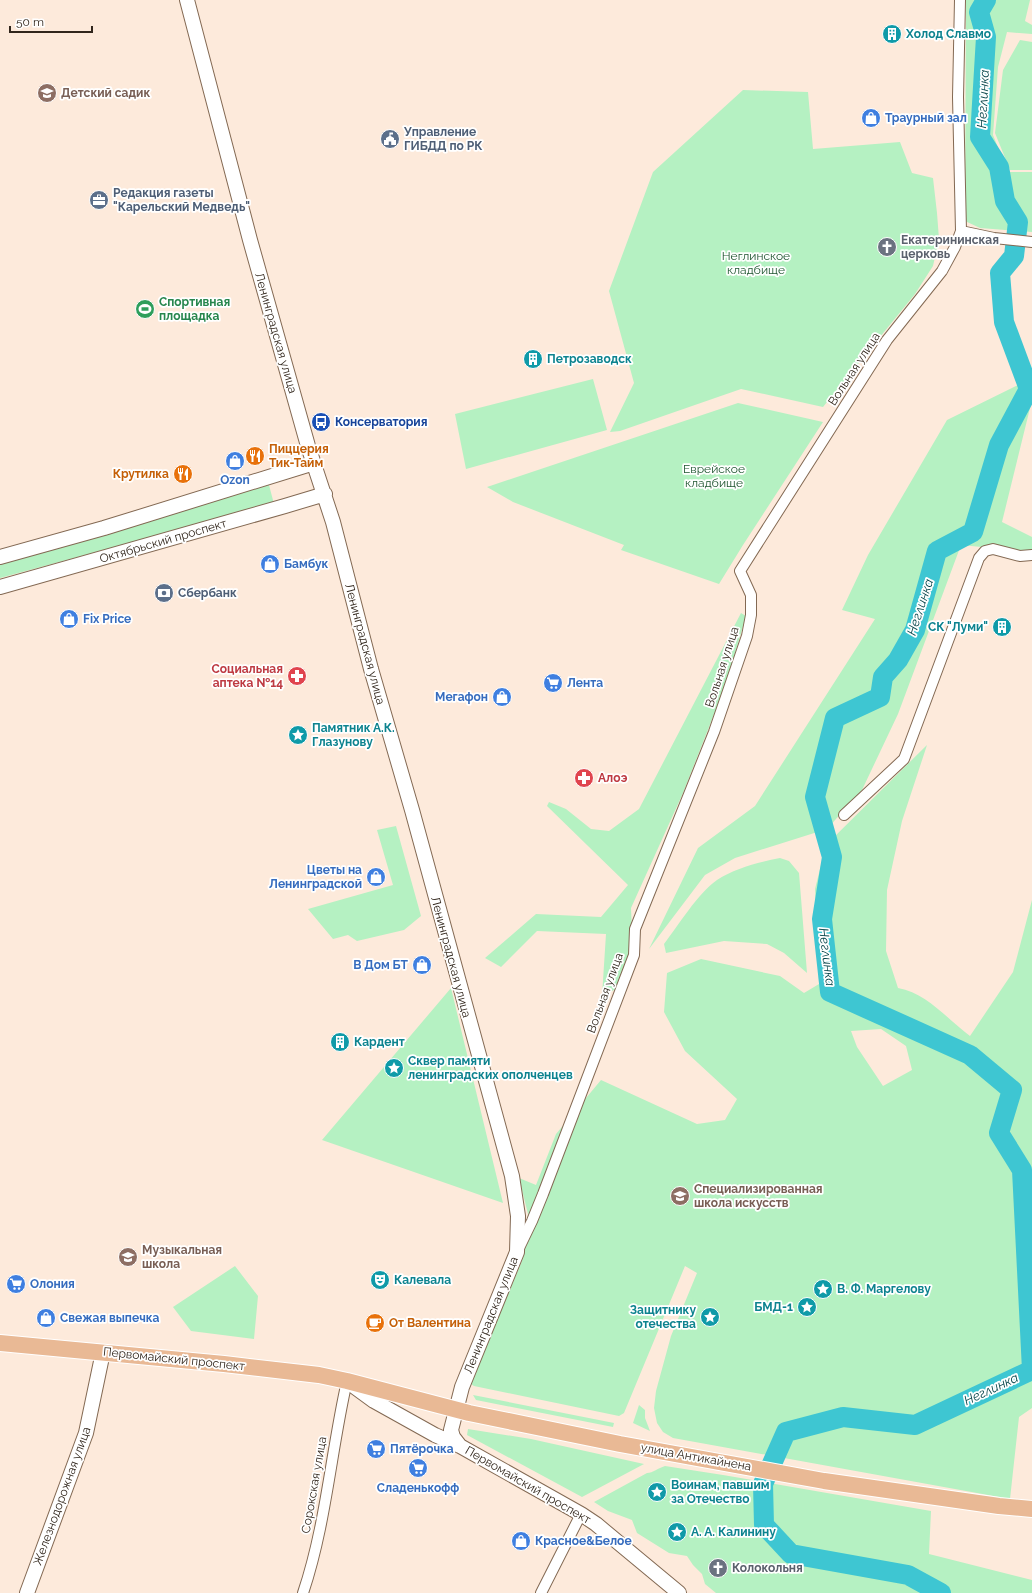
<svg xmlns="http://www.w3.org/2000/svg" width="1032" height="1593" viewBox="0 0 1032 1593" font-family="Raleway,sans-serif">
	<rect width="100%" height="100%" fill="#fdeadb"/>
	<path fill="#b5f1c2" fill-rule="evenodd" d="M966 0H1030L1025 21 1032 25V34L1007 32 998 67 993 135 1008 172H1032V232L980 228 965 221Z
		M1020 40 1032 42V170H1010L995 133 1003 70Z
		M743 90 808 92 813 149 900 142 912 173 933 178 937 213 939 239 933 266 915 294 823 407 741 389 620 431 610 432 634 383 609 291 653 172Z
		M1032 378V400L1002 522 1032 537V552L961 545 898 714 862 790 827 829 735 858 705 875 649 949 698 848 755 806 875 619 842 610 868 555 947 420Z
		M593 379 607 430 466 469 455 414Z
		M738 403 823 422 743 545 719 584 621 550 624 545 513 502 487 487Z
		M269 485 274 504 0 578V559Z
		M741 613 746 616 726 684 683 793 631 908 633 954 618 988 602 996 606 934 537 931 501 967 485 958 536 914 601 917 628 885 547 806 549 802 566 809 591 829 609 831 639 809Z
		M927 745 902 821 887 890 886 951 898 988C927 993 947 1019 970 1036L1013 972 1032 900V1408L1019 1417 1010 1499 673 1438 663 1432 657 1423 654 1408 656 1391 671 1336 697 1273 685 1266 624 1413 619 1416 474 1386 471 1384V1381L522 1261 528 1214 519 1178 536 1185 556 1134 601 1080 697 1124 725 1120 737 1099 685 1051 664 1012 667 973 701 959 780 976 804 993 819 984 815 889 826 845ZM881 1029 906 1046 912 1070 883 1086 857 1047 851 1031Z
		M396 826 421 916 404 930 357 941 348 935 333 939 308 909 393 885 377 830Z
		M780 858 789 861 799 873 807 973 784 953 767 944 724 941 666 953 664 944C678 926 698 893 717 880 735 868 759 862 780 858Z
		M451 988 503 1203 322 1140Z
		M235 1266 258 1296 254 1339 191 1331 173 1307Z
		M473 1395 614 1423 613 1427 476 1400Z
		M639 1405 645 1410V1418L650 1431 633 1423Z
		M468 1429 531 1439 644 1464 582 1497 467 1435Z
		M665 1466 723 1475 931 1511 929 1554 1032 1580V1593H716L705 1584 702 1574 693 1565 687 1556 669 1553 637 1533 632 1520 608 1511 594 1502 647 1473C653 1473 658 1468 665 1466Z"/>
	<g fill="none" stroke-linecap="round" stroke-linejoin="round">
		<path stroke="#3ec6d2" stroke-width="20" d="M941 1593 908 1575 791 1554 764 1525 763 1484 786 1432 843 1417 915 1425 1032 1370 1022 1170 999 1133 1012 1090 970 1055 830 992 822 919 832 857 815 797 835 718 880 697 883 677 898 660 915 630 937 551 973 532 999 445 1029 389 1004 322 1000 273 1014 256 1018 222 1005 201 999 167 980 137 986 37 979 12 986 0"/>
		<g stroke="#836953" stroke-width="12">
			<path id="street" d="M961 231 994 238 1032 242
				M844 815 904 759 979 558 985 551 993 549 1020 556 1032 555
				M519 1248 532 1221 543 1194 634 955 635 929 714 732 747 636 751 615V595L740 571 887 340 942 271 955 247 961 231 958 97 960 0
				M303 1593C326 1525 331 1451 347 1381
				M541 1593 581 1514"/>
		</g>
		<g stroke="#836953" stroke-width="16">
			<path id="secondary" d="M187 0 250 240 308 446 333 522 371 669 412 810 512 1176 518 1216 517 1252 462 1387 451 1430 453 1437 460 1446
				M0 557 104 528 314 463
				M0 587 285 506 325 494
				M348 1382 374 1401 435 1435 460 1446 581 1514 596 1524 679 1593
				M27 1593 86 1433 103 1352"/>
		</g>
		<g stroke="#fff" stroke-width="18">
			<path id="primary" d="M0 1343 224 1364 319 1375 347 1381 469 1413 620 1444 824 1481 999 1506 1032 1509"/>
		</g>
		<use href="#street" stroke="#fff" stroke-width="10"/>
		<use href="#secondary" stroke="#fff" stroke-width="14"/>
		<use href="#primary" stroke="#e9b995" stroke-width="16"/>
	</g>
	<defs>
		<g id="building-disc" transform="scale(1)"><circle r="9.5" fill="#0f9aa8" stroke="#fff"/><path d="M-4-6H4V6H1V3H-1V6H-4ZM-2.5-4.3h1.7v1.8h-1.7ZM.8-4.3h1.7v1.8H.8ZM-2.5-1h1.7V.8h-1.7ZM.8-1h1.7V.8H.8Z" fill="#fff"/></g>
		<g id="school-disc" transform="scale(1)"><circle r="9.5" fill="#8d6e63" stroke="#fff"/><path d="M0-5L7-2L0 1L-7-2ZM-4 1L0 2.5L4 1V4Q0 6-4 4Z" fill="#fff"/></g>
		<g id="shop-disc" transform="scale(1)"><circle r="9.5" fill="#3f7fe0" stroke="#fff"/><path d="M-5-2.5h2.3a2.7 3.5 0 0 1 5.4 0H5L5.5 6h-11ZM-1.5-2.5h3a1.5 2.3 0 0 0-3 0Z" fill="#fff"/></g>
		<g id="civic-disc" transform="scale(1)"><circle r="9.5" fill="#5c6f8a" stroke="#fff"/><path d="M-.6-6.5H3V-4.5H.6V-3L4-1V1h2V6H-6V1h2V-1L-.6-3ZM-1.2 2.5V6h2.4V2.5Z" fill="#fff"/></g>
		<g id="office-disc" transform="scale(1)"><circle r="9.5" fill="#5c6f8a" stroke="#fff"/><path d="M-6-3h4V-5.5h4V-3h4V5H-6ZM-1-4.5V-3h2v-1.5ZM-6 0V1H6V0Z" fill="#fff"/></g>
		<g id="church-disc" transform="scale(1)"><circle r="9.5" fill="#6b7280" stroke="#fff"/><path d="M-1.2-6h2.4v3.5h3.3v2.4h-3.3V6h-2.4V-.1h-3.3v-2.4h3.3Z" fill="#fff"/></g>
		<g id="stadium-disc" transform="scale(1)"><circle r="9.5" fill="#2e9e5b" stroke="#fff"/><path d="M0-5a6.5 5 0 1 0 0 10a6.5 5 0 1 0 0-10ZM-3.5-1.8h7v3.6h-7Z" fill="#fff"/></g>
		<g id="bus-disc" transform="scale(1)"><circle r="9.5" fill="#1a4fb4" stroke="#fff"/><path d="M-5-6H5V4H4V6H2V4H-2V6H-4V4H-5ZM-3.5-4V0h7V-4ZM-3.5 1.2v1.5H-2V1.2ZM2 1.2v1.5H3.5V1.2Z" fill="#fff"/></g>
		<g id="restaurant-disc" transform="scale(1)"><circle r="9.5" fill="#e8710a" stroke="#fff"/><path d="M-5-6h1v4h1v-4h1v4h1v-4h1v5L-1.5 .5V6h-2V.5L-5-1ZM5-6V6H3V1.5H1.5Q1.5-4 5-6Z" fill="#fff"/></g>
		<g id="bank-disc" transform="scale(1)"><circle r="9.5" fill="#5c6f8a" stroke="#fff"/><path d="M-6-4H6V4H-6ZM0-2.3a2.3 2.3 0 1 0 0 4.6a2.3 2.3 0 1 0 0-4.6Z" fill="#fff"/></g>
		<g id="pharmacy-disc" transform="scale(1)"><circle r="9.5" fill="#e0444e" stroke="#fff"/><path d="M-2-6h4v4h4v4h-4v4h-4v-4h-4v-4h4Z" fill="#fff"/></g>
		<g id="supermarket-disc" transform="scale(1)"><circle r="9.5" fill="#3f7fe0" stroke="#fff"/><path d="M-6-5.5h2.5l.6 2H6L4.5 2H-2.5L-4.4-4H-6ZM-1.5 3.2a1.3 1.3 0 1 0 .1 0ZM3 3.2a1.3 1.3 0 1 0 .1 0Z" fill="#fff"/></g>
		<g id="sight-disc" transform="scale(1)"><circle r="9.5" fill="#0f9aa8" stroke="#fff"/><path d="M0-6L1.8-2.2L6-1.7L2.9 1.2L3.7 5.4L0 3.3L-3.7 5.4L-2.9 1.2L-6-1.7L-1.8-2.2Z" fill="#fff"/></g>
		<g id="theatre-disc" transform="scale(1)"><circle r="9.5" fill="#0f9aa8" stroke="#fff"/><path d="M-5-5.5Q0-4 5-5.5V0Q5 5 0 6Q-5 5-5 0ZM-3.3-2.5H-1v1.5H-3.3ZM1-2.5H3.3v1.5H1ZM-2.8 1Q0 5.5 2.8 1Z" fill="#fff"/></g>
		<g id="cafe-disc" transform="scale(1)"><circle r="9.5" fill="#e8710a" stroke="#fff"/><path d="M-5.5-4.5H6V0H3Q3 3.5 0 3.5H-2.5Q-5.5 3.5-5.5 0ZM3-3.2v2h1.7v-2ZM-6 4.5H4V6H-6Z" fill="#fff"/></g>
	</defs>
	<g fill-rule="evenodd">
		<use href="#building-disc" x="892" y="34"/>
		<use href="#school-disc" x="47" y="93"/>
		<use href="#shop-disc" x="871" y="118"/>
		<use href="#civic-disc" x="390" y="139"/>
		<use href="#office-disc" x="99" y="200"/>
		<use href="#church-disc" x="887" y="247"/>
		<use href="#stadium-disc" x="145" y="309"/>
		<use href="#building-disc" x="533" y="359"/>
		<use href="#bus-disc" x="321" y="422"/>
		<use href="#restaurant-disc" x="255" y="456"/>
		<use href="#shop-disc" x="235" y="461"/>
		<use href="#restaurant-disc" x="183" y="474"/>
		<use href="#shop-disc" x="270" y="564"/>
		<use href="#bank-disc" x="164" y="593"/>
		<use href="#shop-disc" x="69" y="619"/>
		<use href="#building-disc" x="1002" y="627"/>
		<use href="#pharmacy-disc" x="297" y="676"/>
		<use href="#supermarket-disc" x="553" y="683"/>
		<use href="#shop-disc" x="502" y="697"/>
		<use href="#sight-disc" x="298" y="735"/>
		<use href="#pharmacy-disc" x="584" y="778"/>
		<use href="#shop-disc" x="376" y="877"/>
		<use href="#shop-disc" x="422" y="965"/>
		<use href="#building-disc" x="340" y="1042"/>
		<use href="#sight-disc" x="394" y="1068"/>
		<use href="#school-disc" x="680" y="1196"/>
		<use href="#school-disc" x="128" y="1257"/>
		<use href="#theatre-disc" x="380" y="1280"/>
		<use href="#supermarket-disc" x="16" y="1284"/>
		<use href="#sight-disc" x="823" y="1289"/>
		<use href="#sight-disc" x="807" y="1307"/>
		<use href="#sight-disc" x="710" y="1317"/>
		<use href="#shop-disc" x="46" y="1318"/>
		<use href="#cafe-disc" x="375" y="1323"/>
		<use href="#supermarket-disc" x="376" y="1449"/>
		<use href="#supermarket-disc" x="418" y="1468"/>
		<use href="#sight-disc" x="657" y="1492"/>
		<use href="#sight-disc" x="677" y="1532"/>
		<use href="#shop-disc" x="521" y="1541"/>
		<use href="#church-disc" x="718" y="1568"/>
	</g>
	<g text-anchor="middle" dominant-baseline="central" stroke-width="3.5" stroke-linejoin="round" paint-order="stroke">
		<g font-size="12" font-weight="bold" fill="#0d838f" stroke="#fff" text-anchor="start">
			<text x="906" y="34">Холод Славмо</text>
			<text x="547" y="359">Петрозаводск</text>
			<text x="988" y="627" text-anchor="end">СК "Луми"</text>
			<text x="312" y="728">Памятник А.К.<tspan x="312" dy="14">Глазунову</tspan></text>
			<text x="354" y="1042">Кардент</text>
			<text x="408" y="1061">Сквер памяти<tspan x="408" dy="14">ленинградских ополченцев</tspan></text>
			<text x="394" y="1280">Калевала</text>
			<text x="837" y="1289">В. Ф. Маргелову</text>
			<text x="793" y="1307" text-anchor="end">БМД-1</text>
			<text x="696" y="1310" text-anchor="end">Защитнику<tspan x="696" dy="14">отечества</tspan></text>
			<text x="671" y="1485">Воинам, павшим<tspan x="671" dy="14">за Отечество</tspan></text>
			<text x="691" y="1532">А. А. Калинину</text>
		</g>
		<g font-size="12" font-weight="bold" fill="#785e54" stroke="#fff" text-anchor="start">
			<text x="61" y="93">Детский садик</text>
			<text x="694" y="1189">Специализированная<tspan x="694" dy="14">школа искусств</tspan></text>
			<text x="142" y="1250">Музыкальная<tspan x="142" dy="14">школа</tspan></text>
		</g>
		<g font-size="12" font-weight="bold" fill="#366cbe" stroke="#fff" text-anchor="start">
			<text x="885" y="118">Траурный зал</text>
			<text x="235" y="480" text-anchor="middle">Ozon</text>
			<text x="284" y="564">Бамбук</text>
			<text x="83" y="619">Fix Price</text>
			<text x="567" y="683">Лента</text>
			<text x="488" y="697" text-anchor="end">Мегафон</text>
			<text x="362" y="870" text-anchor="end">Цветы на<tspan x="362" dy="14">Ленинградской</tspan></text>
			<text x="408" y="965" text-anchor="end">В Дом БТ</text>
			<text x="30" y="1284">Олония</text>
			<text x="60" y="1318">Свежая выпечка</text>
			<text x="390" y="1449">Пятёрочка</text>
			<text x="418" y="1488" text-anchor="middle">Сладенькофф</text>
			<text x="535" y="1541">Красное&amp;Белое</text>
		</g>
		<g font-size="12" font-weight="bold" fill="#4e5e75" stroke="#fff" text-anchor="start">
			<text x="404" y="132">Управление<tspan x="404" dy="14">ГИБДД по РК</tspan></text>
			<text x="113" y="193">Редакция газеты<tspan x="113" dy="14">"Карельский Медведь"</tspan></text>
			<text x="178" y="593">Сбербанк</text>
		</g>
		<g font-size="12" font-weight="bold" fill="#5b616d" stroke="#fff" text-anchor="start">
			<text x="901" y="240">Екатерининская<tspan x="901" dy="14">церковь</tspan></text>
			<text x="732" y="1568">Колокольня</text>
		</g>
		<g font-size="12" fill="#1d542e" stroke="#fff">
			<text x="756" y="256">Неглинское<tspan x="756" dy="14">кладбище</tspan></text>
			<text x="714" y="469">Еврейское<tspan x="714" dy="14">кладбище</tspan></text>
		</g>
		<g font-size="12" font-weight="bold" fill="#27864d" stroke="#fff" text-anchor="start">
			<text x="159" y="302">Спортивная<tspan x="159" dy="14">площадка</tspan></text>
		</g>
		<g font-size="12" fill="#31261c" stroke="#fff">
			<text transform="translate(276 333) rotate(74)">Ленинградская улица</text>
			<text transform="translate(854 369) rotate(-57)">Вольная улица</text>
			<text transform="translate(163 541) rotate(-16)">Октябрьский проспект</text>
			<text transform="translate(365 644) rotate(75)">Ленинградская улица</text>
			<text transform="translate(722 667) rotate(-72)">Вольная улица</text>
			<text transform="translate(451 957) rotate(75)">Ленинградская улица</text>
			<text transform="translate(605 993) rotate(-70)">Вольная улица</text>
			<text transform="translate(491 1315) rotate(-68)">Ленинградская улица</text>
			<text transform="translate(174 1359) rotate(6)">Первомайский проспект</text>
			<text transform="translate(696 1457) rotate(10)">улица Антикайнена</text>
			<text transform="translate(314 1485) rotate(-80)">Сорокская улица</text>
			<text transform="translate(528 1485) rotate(30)">Первомайский проспект</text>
			<text transform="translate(62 1496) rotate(-70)">Железнодорожная улица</text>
		</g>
		<g font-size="12" font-weight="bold" fill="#164399" stroke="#fff" text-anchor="start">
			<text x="335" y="422">Консерватория</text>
		</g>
		<g font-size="12" font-weight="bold" fill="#c56008" stroke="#fff" text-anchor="start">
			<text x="269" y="449">Пиццерия<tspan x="269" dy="14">Тик-Тайм</tspan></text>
			<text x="169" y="474" text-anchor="end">Крутилка</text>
			<text x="389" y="1323">От Валентина</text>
		</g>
		<g font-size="12" font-weight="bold" fill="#be3a42" stroke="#fff" text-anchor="end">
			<text x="283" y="669">Социальная<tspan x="283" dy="14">аптека №14</tspan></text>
			<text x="598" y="778" text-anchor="start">Алоэ</text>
		</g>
		<g font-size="13" font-style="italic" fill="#064449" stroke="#fff">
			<text transform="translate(983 99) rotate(-87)">Неглинка</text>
			<text transform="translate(920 607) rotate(-72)">Неглинка</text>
			<text transform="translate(827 957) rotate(83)">Неглинка</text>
			<text transform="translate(991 1389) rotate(-25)">Неглинка</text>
		</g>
	</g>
	<path d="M10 26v6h82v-6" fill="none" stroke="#31261c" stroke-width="2"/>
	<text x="16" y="26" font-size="12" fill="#31261c" stroke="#ffffff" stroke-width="3" paint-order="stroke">50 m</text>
</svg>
